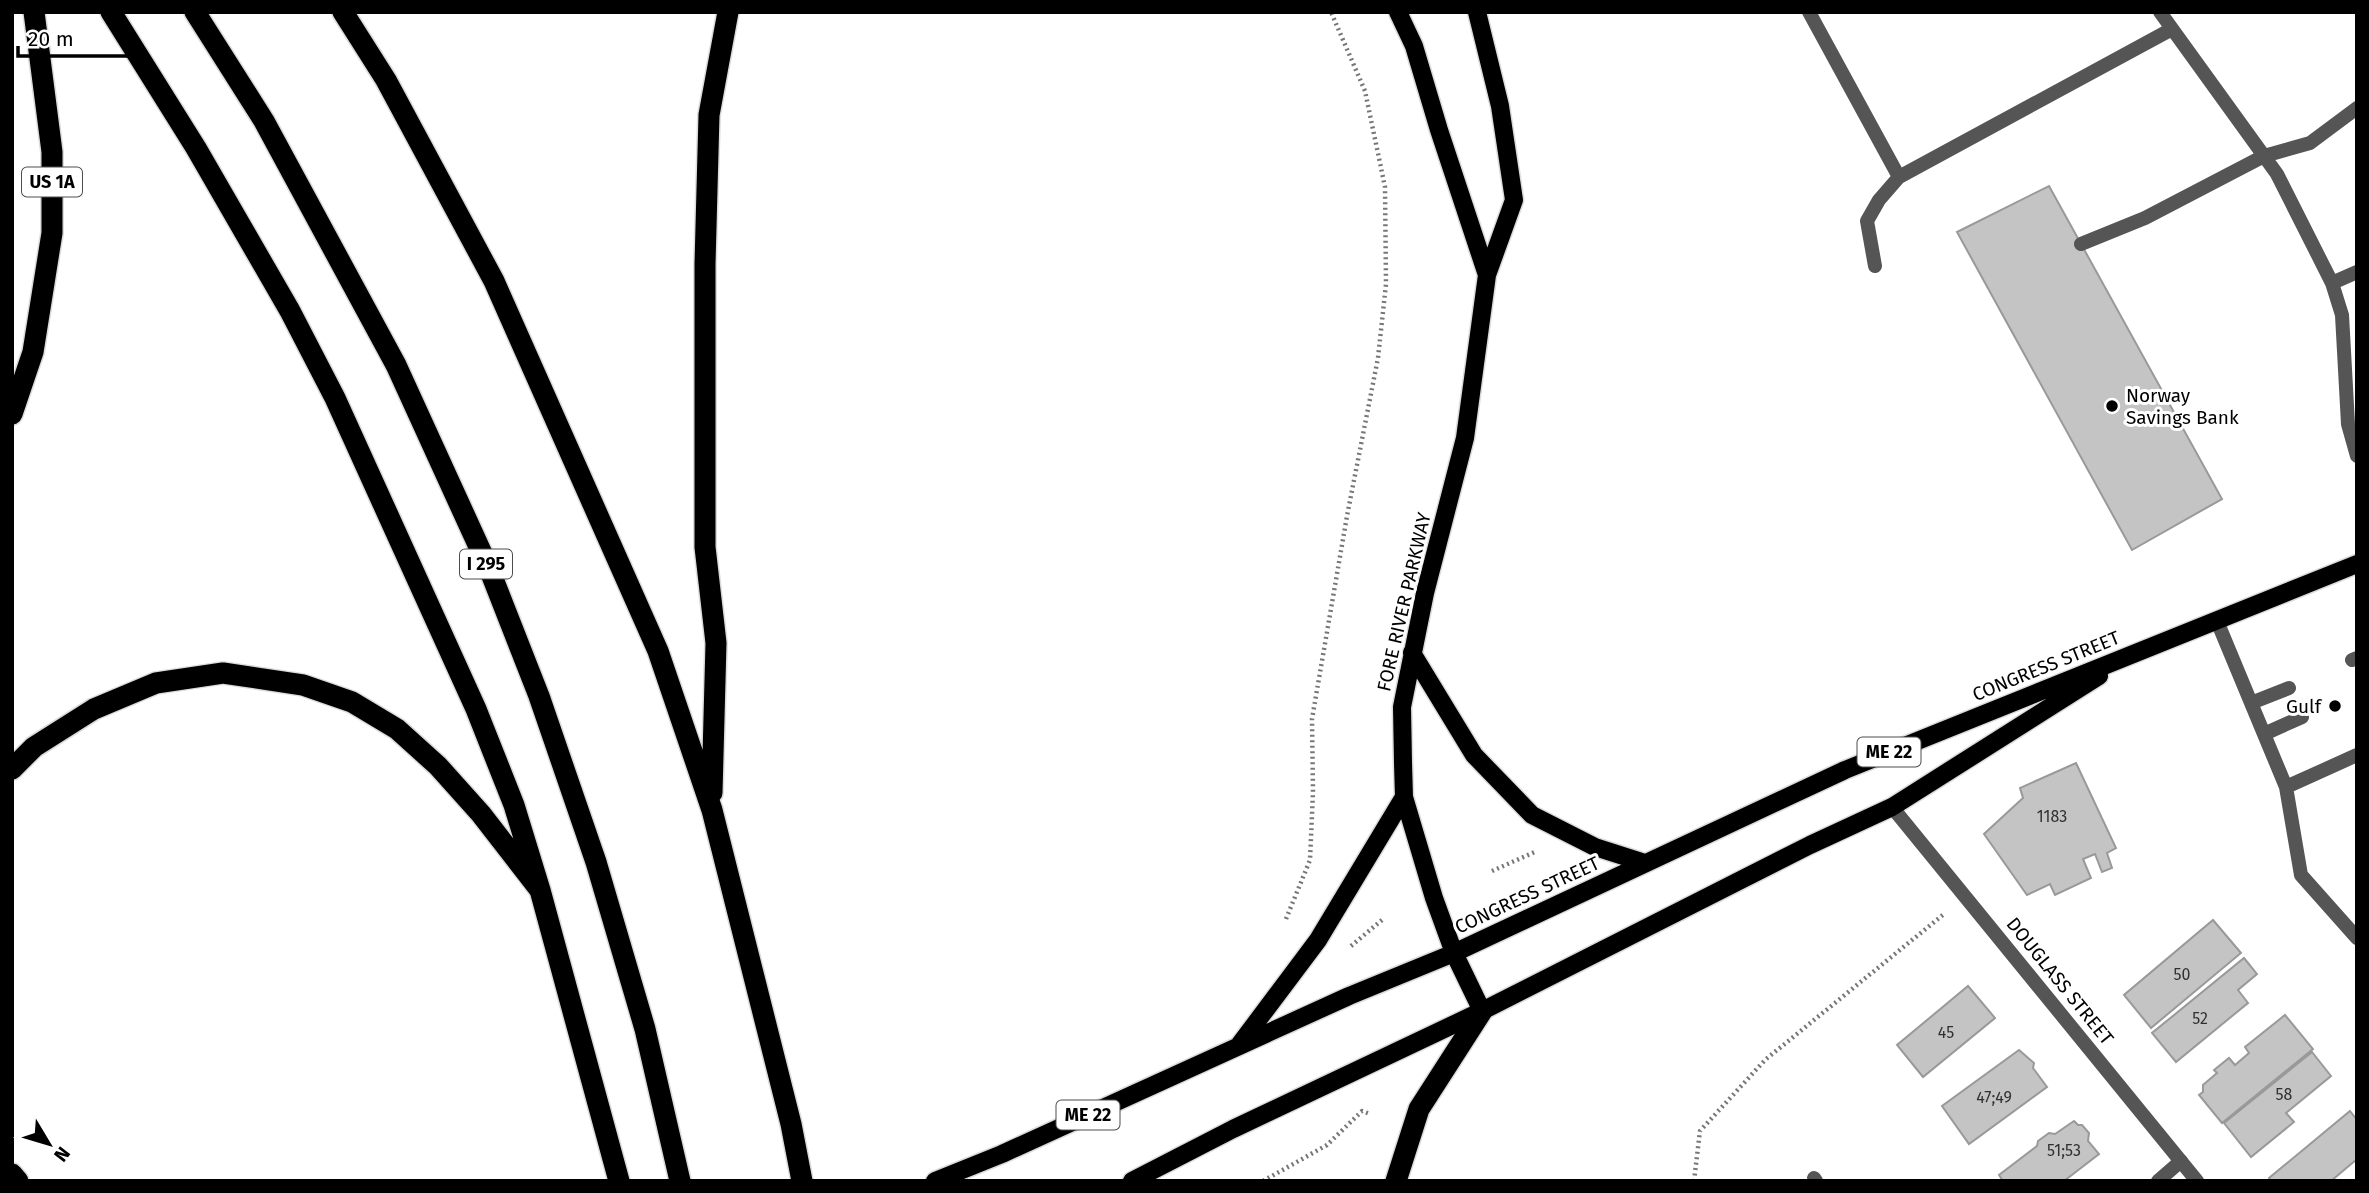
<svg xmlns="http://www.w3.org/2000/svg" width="2369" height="1193" viewBox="0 0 2369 1193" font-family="'Fira Sans',sans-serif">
	<rect width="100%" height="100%" fill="#fff"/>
	<path fill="#c4c4c4" stroke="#999" stroke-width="2" d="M2049 186 2222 499 2132 550 1957 232Z
		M2076 763 2116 848 2107 853 2112 868 2102 872 2095 854 2083 859 2091 878 2055 895 2050 884 2027 895 1984 834 2023 798 2020 788Z
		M2213 920 2241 953 2151 1028 2124 995Z
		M2244 958 2257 974 2238 990 2248 1003 2176 1062 2152 1033Z
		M1968 986 1995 1018 1923 1077 1897 1045Z
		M2285 1015 2313 1049 2222 1123 2199 1095 2203 1092V1085L2217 1073 2214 1070 2229 1058 2235 1065 2249 1053 2245 1047Z
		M2019 1050 2034 1063 2033 1068 2047 1087 1969 1144 1942 1106Z
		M2312 1052 2331 1076 2286 1113 2294 1122 2251 1157 2224 1123Z
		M2350 1111 2357 1120V1159L2331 1181H2271L2269 1178Z
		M2074 1121 2078 1125H2082L2089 1133 2088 1141 2099 1154 2064 1181H2003L1999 1175 2037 1146 2038 1141 2049 1133 2055 1134Z"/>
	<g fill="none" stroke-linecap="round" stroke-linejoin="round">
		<g stroke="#dbdbdb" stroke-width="21">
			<path id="primary" d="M1398 12 1414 46 1439 130 1487 275
				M1477 12 1500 106 1514 200 1487 275 1465 438 1425 593 1402 707 1403 763 1404 797 1434 898 1454 953 1482 1011
				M1412 653 1474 755 1532 815 1595 847 1645 863
				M1240 1044 1318 940 1404 797
				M935 1181 1002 1154 1349 996 1454 953 1845 770 2357 564
				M1132 1181 1233 1129 1482 1011 1810 845 1892 807 2099 676"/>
		</g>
		<g stroke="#dbdbdb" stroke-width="24">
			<path id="highway" d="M111 12 196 148 290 311 335 398 476 709 514 805 540 890
				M195 12 264 121 396 365 490 571 539 696 596 862 645 1029 680 1181
				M343 12 386 80 494 281 658 651 712 810 791 1124 802 1181
				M12 414 33 352 52 233V152L34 12
				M12 769 34 747 94 709 156 683 223 673 303 685 352 702 397 729 438 766 481 814 540 890 619 1181
				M712 793 716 643 705 547V264L709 115 728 12
				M12 1174 18 1181
				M1396 1181 1419 1109 1482 1011"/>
		</g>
		<path stroke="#777" stroke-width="4.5" stroke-dasharray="2 3.5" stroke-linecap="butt" d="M1492 871 1537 851
			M1286 919 1310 860 1313 792 1312 719 1347 516 1378 358 1386 284 1385 187 1365 91 1331 12
			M1351 946 1382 920
			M1263 1181 1327 1145 1362 1111 1370 1114
			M1694 1181 1700 1131 1765 1060 1944 914"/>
		<path stroke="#555" stroke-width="14" d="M1809 12 1899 177
			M2160 12 2277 174 2332 283 2342 315 2348 424 2357 456
			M2081 244 2145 218 2264 156 2310 143 2357 108
			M1875 266 1867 221 1879 200 1899 177 2172 29
			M2332 283 2357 272
			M2217 621 2286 787 2357 755
			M2352 660 2357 658
			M2251 703 2289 688
			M2264 734 2302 717
			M2286 787 2301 875 2357 938
			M1814 1178 1816 1181
			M2158 1181 2181 1161"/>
		<path stroke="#555" stroke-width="14" d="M1892 807 2197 1181"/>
		<use href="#primary" stroke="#000" stroke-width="18"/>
		<use href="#highway" stroke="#000" stroke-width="21"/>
	</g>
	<g fill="#000" stroke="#fff" stroke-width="2.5">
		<circle cx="2112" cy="406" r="7"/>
		<circle cx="2335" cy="706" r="7"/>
	</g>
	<g text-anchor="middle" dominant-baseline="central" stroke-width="6" stroke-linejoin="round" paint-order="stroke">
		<g font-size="16" fill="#313131">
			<text x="2052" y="816">1183</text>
			<text x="2182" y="974">50</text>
			<text x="2200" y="1018">52</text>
			<text x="1946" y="1032">45</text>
			<text x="2284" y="1094">58</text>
			<text x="1994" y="1097">47;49</text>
			<text x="2064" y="1150">51;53</text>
		</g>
		<g fill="#fff" stroke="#4c4c4c" stroke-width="2">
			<rect x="22" y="167.5" width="60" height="29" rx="5"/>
			<rect x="460" y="549.5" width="52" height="29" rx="5"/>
			<rect x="1857.5" y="737.5" width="63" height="29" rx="5"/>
			<rect x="1056.5" y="1100.5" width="63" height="29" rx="5"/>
		</g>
		<g font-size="18" font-weight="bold" fill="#000">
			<text x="52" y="182">US 1A</text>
			<text x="486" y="564">I 295</text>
			<text x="1889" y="752">ME 22</text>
			<text x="1088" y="1115">ME 22</text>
		</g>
		<g font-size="19" fill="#000" stroke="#fff" text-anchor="start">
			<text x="2126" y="395">Norway<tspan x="2126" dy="22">Savings Bank</tspan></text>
			<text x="2321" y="706" text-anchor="end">Gulf</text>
		</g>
		<g font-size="19" fill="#000" stroke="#fff">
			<text transform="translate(1404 602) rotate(-77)">FORE RIVER PARKWAY</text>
			<text transform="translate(2046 666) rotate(-22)">CONGRESS STREET</text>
			<text transform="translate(1527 895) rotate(-25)">CONGRESS STREET</text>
			<text transform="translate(2060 981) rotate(51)">DOUGLASS STREET</text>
		</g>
	</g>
	<rect width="2369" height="1193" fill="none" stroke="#000000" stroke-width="28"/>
	<g transform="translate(49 1144) rotate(128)" stroke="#ffffff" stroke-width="5" paint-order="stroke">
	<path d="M0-5L12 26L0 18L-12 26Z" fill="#000000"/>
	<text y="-10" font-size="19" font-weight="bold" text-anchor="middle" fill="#000000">N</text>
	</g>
	<path d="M18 46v10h121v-10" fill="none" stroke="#000000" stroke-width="3.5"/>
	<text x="28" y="46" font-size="21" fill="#000000" stroke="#ffffff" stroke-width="5" paint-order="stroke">20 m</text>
</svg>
